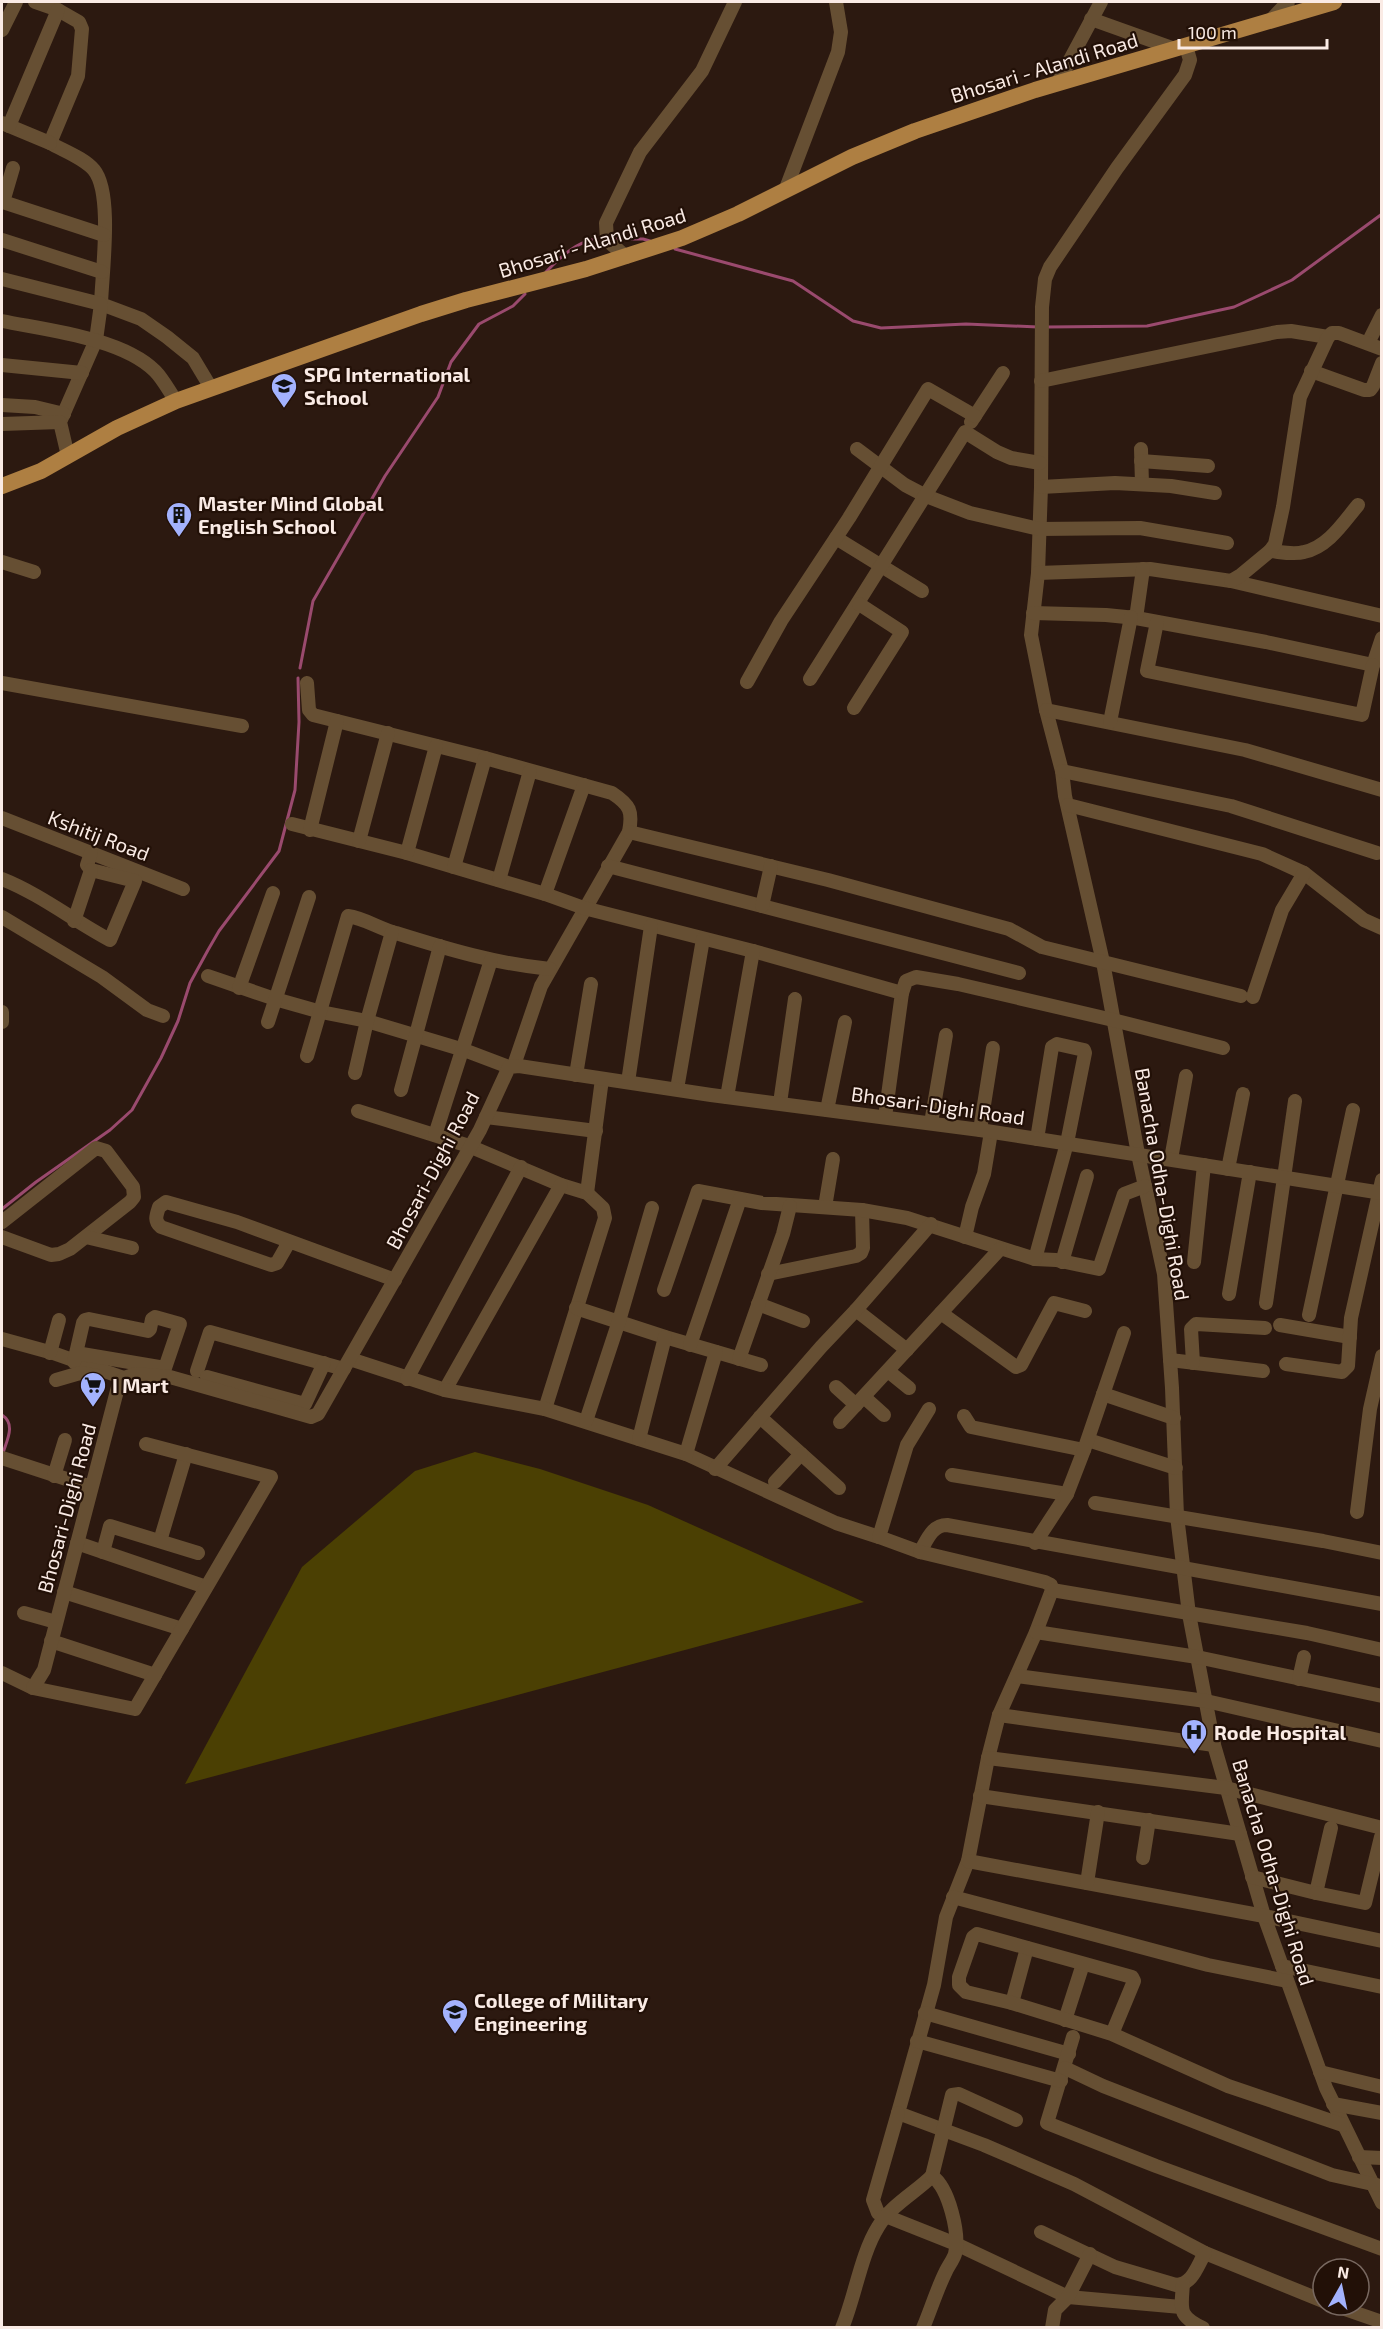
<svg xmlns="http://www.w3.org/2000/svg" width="1383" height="2329" font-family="'Exo 2',sans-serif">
	<rect width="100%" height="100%" fill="#2c1910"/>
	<!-- green -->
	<path fill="#4b4003" d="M475,1452L540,1469L648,1505L864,1602L185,1784L302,1567L415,1471Z"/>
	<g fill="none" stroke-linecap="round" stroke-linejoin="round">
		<!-- stream -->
		<g stroke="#9a4a6e" stroke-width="3">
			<path d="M615,239H643L650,241"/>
			<path d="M675,249L793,281L853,321L881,328L966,324L1038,327"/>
			<path d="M546,272C559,258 579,239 599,239"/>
			<path d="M1047,327L1147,326L1234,307L1292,280L1382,214"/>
			<path d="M300,668L313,601L385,476L438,397L451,362L479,324L513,306L525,294"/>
			<path d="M2,1209L36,1182L110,1130L132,1110L161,1058L178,1021L190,983L208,950L219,931L279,851L295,790L299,722L298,678"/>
			<path d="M2,1415C16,1424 7,1440 3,1453"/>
		</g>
		<!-- minor -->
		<g stroke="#664f33" stroke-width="14">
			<path d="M35,2L58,10L79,22L82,29L78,76L50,143C64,151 84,158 94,170C113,193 102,273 101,304L141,319L167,337L193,358L211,388"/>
			<path d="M1091,19L1175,49"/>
			<path d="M1270,21L1288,2"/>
			<path d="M2,30L16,2"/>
			<path d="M1186,46L1190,60L1185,75L1117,168L1050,267L1045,279L1042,307L1041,487L1038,573L1031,635L1046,710L1062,771L1065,796L1103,962L1138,1154L1164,1274L1172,1388L1177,1516L1189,1614L1214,1745L1264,1916L1326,2088L1382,2203"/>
			<path d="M1057,84L1101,2"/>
			<path d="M2,123L50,143"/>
			<path d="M9,126L58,10"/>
			<path d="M13,168L3,202L104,235"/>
			<path d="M785,191L838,52L841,32L836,2"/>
			<path d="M2,240L102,272"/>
			<path d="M626,257L607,240L606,223L640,152L702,71L735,2"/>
			<path d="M2,279L101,304L96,340L60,422L68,456"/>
			<path d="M2,321C46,330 122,338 155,371C163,379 169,391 176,401"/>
			<path d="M1368,343L1382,315"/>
			<path d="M2,365L82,373"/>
			<path d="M1311,371L1364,390H1370L1373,386L1382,363"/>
			<path d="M1041,381L1277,332L1291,331L1328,337"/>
			<path d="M2,405L35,407L64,414"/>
			<path d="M971,422L1003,373"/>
			<path d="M2,424L60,422"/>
			<path d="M857,449L905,485L926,496L970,513L1039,529L1140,528L1227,543"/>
			<path d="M1141,449L1142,484"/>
			<path d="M1141,461L1208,466"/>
			<path d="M1041,487L1115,483L1171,486L1215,493"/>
			<path d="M836,538L922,591"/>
			<path d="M1270,551C1281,552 1294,555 1304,552C1328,547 1343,523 1358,505"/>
			<path d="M2,562L34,572"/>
			<path d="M1038,573L1150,569L1231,581L1382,616"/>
			<path d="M1231,581L1241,575L1270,551L1275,544L1283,507L1300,397L1328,337L1332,333H1339L1382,349"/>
			<path d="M1033,613L1106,615L1136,618L1266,642L1373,665L1382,638"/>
			<path d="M1136,618L1143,569"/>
			<path d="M1157,622L1147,671L1362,715L1373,665"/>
			<path d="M810,679L965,432L997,452L1011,458L1040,463"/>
			<path d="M747,682L781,621L849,518L928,389L975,416"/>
			<path d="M2,683L242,726"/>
			<path d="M307,683L309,710L313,715L485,758L612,793C630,805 633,811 629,832L541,986L514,1065"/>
			<path d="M854,708L902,632L859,604"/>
			<path d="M1046,710L1245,750L1382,790"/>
			<path d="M1110,722L1131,617"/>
			<path d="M1062,771L1231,806L1377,853"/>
			<path d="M1068,805L1262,854L1304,873L1364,920L1382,928"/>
			<path d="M2,818L183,889"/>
			<path d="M292,824L407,853L545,894L584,908L753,951L902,993L885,1117"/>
			<path d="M310,830L337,721"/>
			<path d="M629,832L828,880L1009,929L1042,947L1241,996"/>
			<path d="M359,841L388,733"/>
			<path d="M407,853L436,746"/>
			<path d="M608,866L1019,973"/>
			<path d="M454,867L485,758"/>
			<path d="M2,879C40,894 74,921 110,940L135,881L91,870L87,865L91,853"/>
			<path d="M499,880L530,771"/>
			<path d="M545,894L584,785"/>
			<path d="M762,906L771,866"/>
			<path d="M2,917L102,977L147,1010L163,1016"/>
			<path d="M74,921L91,870"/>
			<path d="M208,976L275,999L321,1012L367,1021L464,1050L509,1067"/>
			<path d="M239,988L273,893"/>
			<path d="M902,993L906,981L916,977L958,984L1113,1020L1223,1048"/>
			<path d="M1253,997L1282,910L1304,873"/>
			<path d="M2,1012V1022"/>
			<path d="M268,1022L309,897"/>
			<path d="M307,1056L348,916C364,918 380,929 396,933C447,949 497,964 550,969"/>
			<path d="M355,1073L367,1021L392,932"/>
			<path d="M576,1075L591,984"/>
			<path d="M628,1082L651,926"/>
			<path d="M677,1089L703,939"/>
			<path d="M401,1090L440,946"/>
			<path d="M727,1097L753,951"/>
			<path d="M780,1103L795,999"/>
			<path d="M827,1110L845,1022"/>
			<path d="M358,1111L469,1146L561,1185L587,1193L603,1208L605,1218L545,1409"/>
			<path d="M486,1117L596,1131"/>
			<path d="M931,1123L946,1035"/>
			<path d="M980,1130L993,1048"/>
			<path d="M435,1135L491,960"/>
			<path d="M1171,1159L1186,1076"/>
			<path d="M1228,1169L1243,1094"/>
			<path d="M587,1193L602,1079"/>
			<path d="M825,1207L833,1159"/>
			<path d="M2,1222L96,1148L106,1151L133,1187L134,1197L130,1202L70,1249L59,1254L51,1255L2,1237"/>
			<path d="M86,1237L132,1248"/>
			<path d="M965,1237L972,1207L984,1174L991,1132"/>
			<path d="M289,1242L277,1263L271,1265L161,1227C154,1221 156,1216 159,1207L166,1202L237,1222L395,1280"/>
			<path d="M1035,1259L1056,1260L1099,1269L1124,1194L1145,1186"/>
			<path d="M1062,1262L1087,1176"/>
			<path d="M1194,1262L1204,1165"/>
			<path d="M768,1274L856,1256L861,1253L863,1248L862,1210"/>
			<path d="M664,1290L698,1191L762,1203L862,1210L907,1218L1035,1259L1067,1143L1085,1053L1084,1050L1057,1044L1052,1047L1037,1139"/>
			<path d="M1229,1294L1250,1172"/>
			<path d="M1266,1303L1295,1101"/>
			<path d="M758,1304L803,1321"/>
			<path d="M576,1308L665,1337L761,1365"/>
			<path d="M856,1310L907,1350"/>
			<path d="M941,1313L1016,1367L1021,1365L1054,1303L1085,1311"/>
			<path d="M1309,1315L1353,1110"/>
			<path d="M1280,1325L1350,1337"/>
			<path d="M2,1339L53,1353L124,1378"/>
			<path d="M690,1345L740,1199"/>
			<path d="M50,1353L59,1320"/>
			<path d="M350,1359L445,1390L561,1185"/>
			<path d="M739,1359L783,1234L790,1206"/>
			<path d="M1170,1360L1263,1371"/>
			<path d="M74,1362L83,1323L85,1320L89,1319L148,1331L150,1329L152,1319L155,1317L180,1324L165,1368L76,1353"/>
			<path d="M1193,1363L1191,1329L1196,1324L1265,1328"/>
			<path d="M1286,1364L1342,1372L1348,1366L1351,1318L1382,1180"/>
			<path d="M197,1371L210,1332L344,1369"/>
			<path d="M888,1371L909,1388"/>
			<path d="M207,1377L305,1404L324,1363"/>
			<path d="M407,1379L521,1167"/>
			<path d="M56,1380L80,1373L96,1376"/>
			<path d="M836,1387L856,1405"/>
			<path d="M445,1390L545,1409L686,1454L836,1523L879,1537"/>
			<path d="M1103,1394L1174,1418"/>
			<path d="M864,1397L884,1415"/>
			<path d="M929,1409L907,1445L879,1537L920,1552C927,1540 932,1525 947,1525L1382,1604"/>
			<path d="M964,1416L971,1427L1084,1450"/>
			<path d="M760,1417L839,1488"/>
			<path d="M586,1421L619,1321L652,1208"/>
			<path d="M840,1422L1000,1249"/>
			<path d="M639,1439L665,1337"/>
			<path d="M1088,1440L1176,1468"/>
			<path d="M686,1454L716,1352"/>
			<path d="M2,1458L91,1487"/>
			<path d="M715,1469L821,1347L856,1310L931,1224"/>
			<path d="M952,1475L1067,1494"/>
			<path d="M54,1476L65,1440"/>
			<path d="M775,1482L801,1454"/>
			<path d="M1095,1503L1323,1541L1382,1553"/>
			<path d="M1357,1512L1370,1409L1382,1356"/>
			<path d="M160,1541L186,1454"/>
			<path d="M77,1543L206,1587"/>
			<path d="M1035,1543L1067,1494L1084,1450L1124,1333"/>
			<path d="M103,1552L110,1526L198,1553"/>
			<path d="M920,1552L1045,1582L1051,1585L1052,1590L1036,1632L999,1715L988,1758L968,1861L946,1917L934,1985L898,2113L984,2145L1074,2184L1205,2253L1323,2301"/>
			<path d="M1052,1590L1307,1633L1382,1650"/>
			<path d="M64,1592L182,1629"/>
			<path d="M24,1613L56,1622"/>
			<path d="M1036,1632L1197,1657L1382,1696"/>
			<path d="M51,1641L155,1675"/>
			<path d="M2,1673L33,1688L135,1709L271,1477L146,1444"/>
			<path d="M1017,1676L1206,1701L1382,1741"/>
			<path d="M1299,1679L1304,1657"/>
			<path d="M33,1688L44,1670L118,1387L124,1378L135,1374L170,1377L311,1417L318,1414L480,1130L509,1067L519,1066L711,1095L980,1130L1382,1193"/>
			<path d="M999,1715L1214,1745"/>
			<path d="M988,1758L1226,1788L1382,1828"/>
			<path d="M980,1796L1240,1834"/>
			<path d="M1143,1858L1149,1820"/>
			<path d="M968,1861L1264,1916L1382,1941"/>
			<path d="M1252,1877L1316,1893L1331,1828"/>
			<path d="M1087,1883L1098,1812"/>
			<path d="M1316,1893L1365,1903L1381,1837"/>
			<path d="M953,1897L1208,1965L1287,1981"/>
			<path d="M1282,1966L1382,1987"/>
			<path d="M1012,2003L1027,1948"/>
			<path d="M925,2013L1069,2054"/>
			<path d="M1065,2020L1083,1964"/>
			<path d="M1112,2034L1134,1981L1132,1977L977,1934L973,1937L959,1977V1985L966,1992L1012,2003L1112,2034L1228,2086L1343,2125"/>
			<path d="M1073,2037L1047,2123L1156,2166L1382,2249"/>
			<path d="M917,2041L1061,2081"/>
			<path d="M1065,2068L1103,2086L1332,2175L1377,2185"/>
			<path d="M1320,2072L1382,2087"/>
			<path d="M1333,2104L1382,2113"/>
			<path d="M898,2113L873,2200L878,2213L956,2244L1068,2297L1181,2307"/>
			<path d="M1359,2157L1382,2158"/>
			<path d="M1041,2232L1115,2267L1176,2285C1193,2284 1197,2266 1205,2253"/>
			<path d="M1183,2284C1181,2310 1178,2316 1203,2328"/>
			<path d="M1333,2305L1382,2322"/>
			<path d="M842,2328C855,2297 861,2254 878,2227C891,2205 915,2193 932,2176"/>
			<path d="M923,2328C931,2309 937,2289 946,2271C949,2265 953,2260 955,2254C960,2234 949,2188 932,2176L952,2095L959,2094L1016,2120"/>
			<path d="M1052,2328L1055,2310L1068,2297L1090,2254"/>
		</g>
		<!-- major -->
		<path stroke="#ae7f42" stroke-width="16" d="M2,486L41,471L117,428L176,401L421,314L466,300L586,269L682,238L738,214L852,157L915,131L1035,90L1334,2"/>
	</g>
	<!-- icons -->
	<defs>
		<g id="school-pin" transform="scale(1.35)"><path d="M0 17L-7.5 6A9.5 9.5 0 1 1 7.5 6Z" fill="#a3b2fd" stroke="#221007"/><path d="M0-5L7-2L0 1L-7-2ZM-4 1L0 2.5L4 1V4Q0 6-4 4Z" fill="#111"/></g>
		<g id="building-pin" transform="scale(1.35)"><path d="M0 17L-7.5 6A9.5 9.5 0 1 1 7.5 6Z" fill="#a3b2fd" stroke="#221007"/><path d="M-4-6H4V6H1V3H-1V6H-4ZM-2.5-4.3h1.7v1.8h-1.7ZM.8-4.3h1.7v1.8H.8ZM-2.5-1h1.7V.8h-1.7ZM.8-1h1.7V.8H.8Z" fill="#111"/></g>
		<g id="supermarket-pin" transform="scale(1.35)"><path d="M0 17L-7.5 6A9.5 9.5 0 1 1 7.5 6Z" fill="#a3b2fd" stroke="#221007"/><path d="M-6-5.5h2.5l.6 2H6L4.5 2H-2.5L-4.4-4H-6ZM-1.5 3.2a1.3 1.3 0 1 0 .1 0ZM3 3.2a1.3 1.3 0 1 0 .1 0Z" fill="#111"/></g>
		<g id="hospital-pin" transform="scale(1.35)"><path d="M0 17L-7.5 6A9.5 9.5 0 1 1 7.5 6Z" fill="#a3b2fd" stroke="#221007"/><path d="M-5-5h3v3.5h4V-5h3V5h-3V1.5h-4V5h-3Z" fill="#111"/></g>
		<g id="university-pin" transform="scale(1.35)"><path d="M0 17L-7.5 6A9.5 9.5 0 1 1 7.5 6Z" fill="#a3b2fd" stroke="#221007"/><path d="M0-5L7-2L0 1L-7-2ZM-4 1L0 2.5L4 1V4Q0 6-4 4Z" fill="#111"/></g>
	</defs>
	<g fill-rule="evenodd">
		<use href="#school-pin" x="284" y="386"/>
		<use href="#building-pin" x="179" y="515"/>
		<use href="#supermarket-pin" x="93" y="1385"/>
		<use href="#hospital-pin" x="1194" y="1732"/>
		<use href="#university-pin" x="455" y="2012"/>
	</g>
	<g text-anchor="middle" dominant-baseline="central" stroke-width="4.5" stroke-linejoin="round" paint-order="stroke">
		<!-- street labels -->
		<g font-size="20" fill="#faebe5" stroke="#221007">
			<text transform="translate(1044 67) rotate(-17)">Bhosari - Alandi Road</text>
			<text transform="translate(592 242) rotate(-17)">Bhosari - Alandi Road</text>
			<text transform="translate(99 835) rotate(21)">Kshitij Road</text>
			<text transform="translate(938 1105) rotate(8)">Bhosari-Dighi Road</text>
			<text transform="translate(432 1170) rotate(-62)">Bhosari-Dighi Road</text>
			<text transform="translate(1163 1184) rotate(80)">Banacha Odha-Dighi Road</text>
			<text transform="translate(66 1508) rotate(-75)">Bhosari-Dighi Road</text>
			<text transform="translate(1274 1872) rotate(73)">Banacha Odha-Dighi Road</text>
		</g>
		<!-- poi labels -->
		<g font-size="20" font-weight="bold" fill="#faebe5" stroke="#221007" text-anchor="start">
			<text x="304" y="374">SPG International<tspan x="304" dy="23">School</tspan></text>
			<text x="198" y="503">Master Mind Global<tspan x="198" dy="23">English School</tspan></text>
			<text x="112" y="1385">I Mart</text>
			<text x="1214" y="1732">Rode Hospital</text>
			<text x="474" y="2000">College of Military<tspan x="474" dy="23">Engineering</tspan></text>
		</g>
	</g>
	<!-- border -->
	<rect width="1383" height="2329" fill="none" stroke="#faebe5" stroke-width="6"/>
	<!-- north arrow -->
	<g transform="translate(1341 2287) rotate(9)"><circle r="28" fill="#221007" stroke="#786860" stroke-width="1.5"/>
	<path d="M0-4.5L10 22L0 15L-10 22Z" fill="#a3b2fd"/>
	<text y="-9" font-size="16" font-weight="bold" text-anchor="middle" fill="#faebe5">N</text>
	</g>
	<!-- scale -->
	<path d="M1179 39v9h148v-9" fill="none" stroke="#faebe5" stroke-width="3"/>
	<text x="1188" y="39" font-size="18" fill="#faebe5" stroke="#221007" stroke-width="4.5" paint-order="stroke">100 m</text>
</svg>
